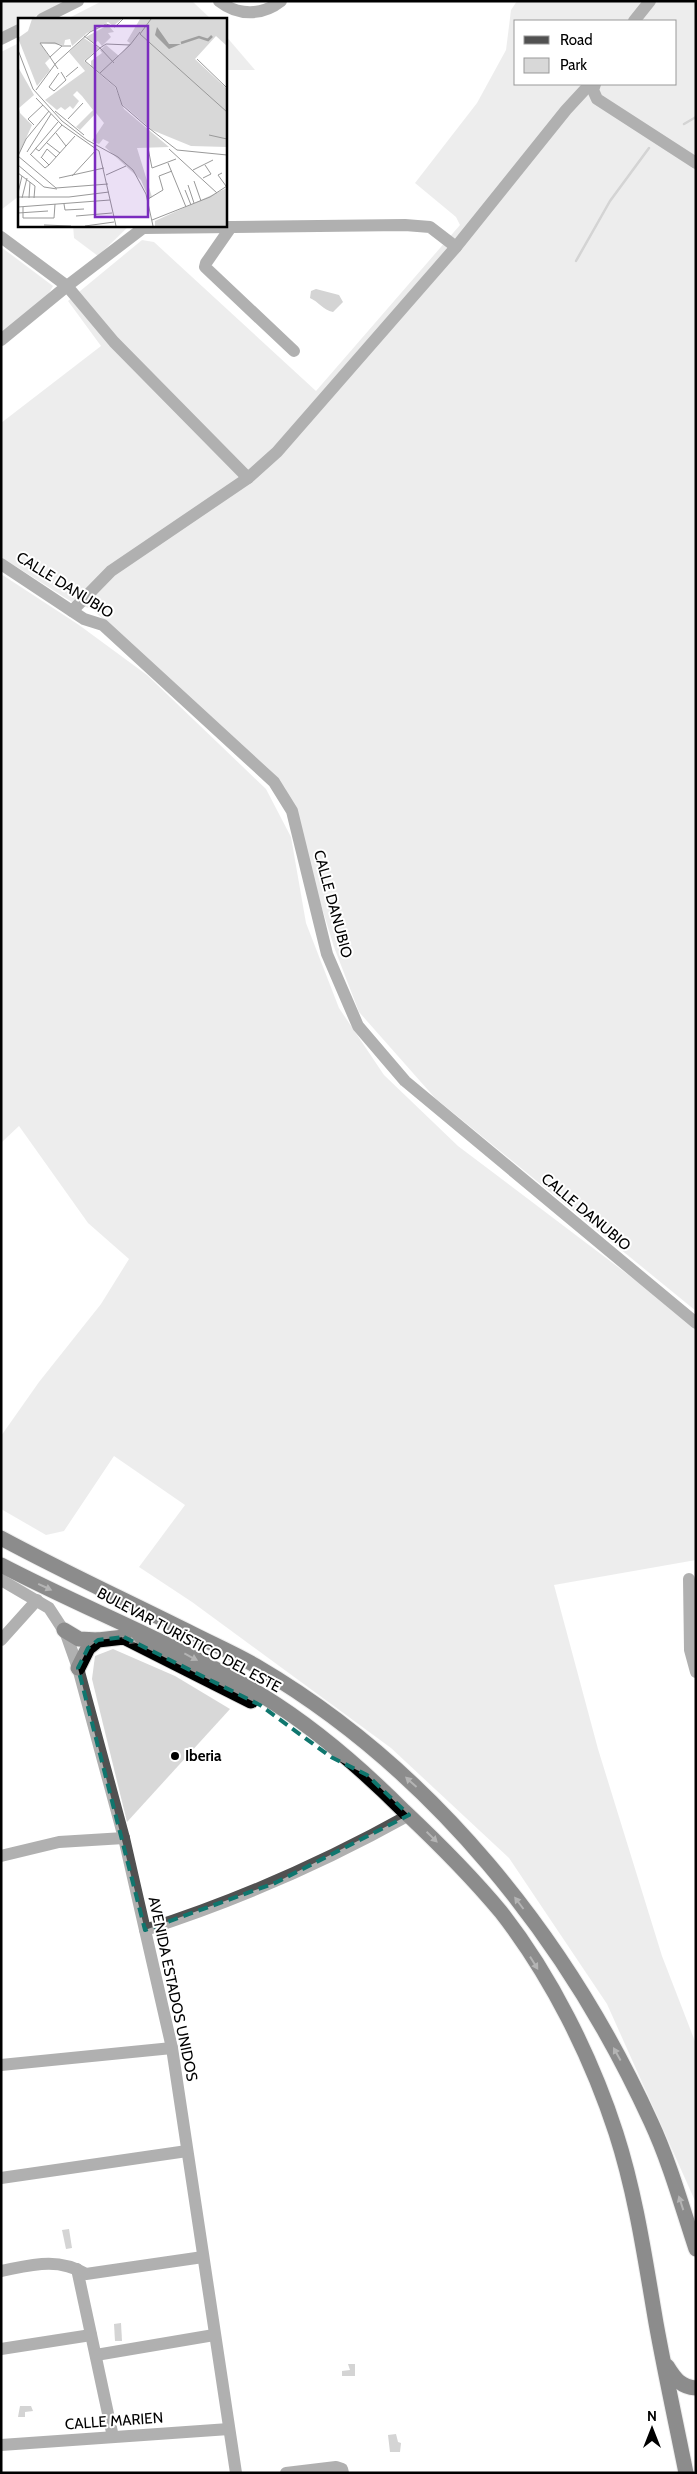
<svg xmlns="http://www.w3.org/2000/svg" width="697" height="2474" font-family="Cabin,sans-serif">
	<rect width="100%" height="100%" fill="#fff"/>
	<!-- green -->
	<g fill="#d8d8d8" fill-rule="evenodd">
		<path d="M1,1H65L30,19H19V25L1,33Z"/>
		<path d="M102,1H192L211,19H67Z"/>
		<path d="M517,1H696V1311L435,1098L359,1012L334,947L285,788L92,609L75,604L1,557V423L101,346L68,301L142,240L154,242L316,391L460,225L456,217L415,183L477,103L506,50L511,10ZM516,21H676V84H516Z"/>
		<path d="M225,35L255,70H225Z"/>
		<path d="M19,43V196L1,210V52Z"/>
		<path d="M73,225H130L98,256L74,238Z"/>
		<path d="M1,247L53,286L48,295L1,334Z"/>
		<path d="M1,574L79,625L147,675L266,789L291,837L306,923L339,1008L384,1075L458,1146L696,1326V1560L554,1585L598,1749L662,1956L696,2044V2203L607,2004L509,1858L391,1748L192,1602L139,1567L185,1505L114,1456L64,1531L46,1535L1,1509V1436L39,1382L101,1304L129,1259L88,1223L19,1126L1,1143Z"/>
		<path d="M113,1649L175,1676L230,1709L127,1822L92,1679L95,1656Z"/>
	</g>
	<!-- water -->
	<g fill="#9f9f9f">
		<path d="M316,289L339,295L343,302L333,312C323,310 319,302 310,298L311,291Z"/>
		<path d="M69,2229L72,2248L66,2249L62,2230Z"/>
		<path d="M121,2323L122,2341H115L114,2324Z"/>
		<path d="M348,2364H355V2376H342V2371L350,2370Z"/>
		<path d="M20,2406H31L33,2411L25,2412V2417H18Z"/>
		<path d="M396,2434L398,2442L401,2443L400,2452H390L388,2435Z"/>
	</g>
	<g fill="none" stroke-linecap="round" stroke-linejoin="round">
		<!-- stream -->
		<g stroke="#9f9f9f" stroke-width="2.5">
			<path d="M684,124L696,117"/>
			<path d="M576,261L610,201L649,148"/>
		</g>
		<!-- highway casing -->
		<g stroke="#dbdbdb" stroke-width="17">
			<g id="highway">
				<path d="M1,1538C62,1571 125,1600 187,1631C210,1643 234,1653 256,1666C432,1769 567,1938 651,2122C670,2163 682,2207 696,2249"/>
				<path d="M1,1565C87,1610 179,1645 263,1696C315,1728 361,1768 404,1811C438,1843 471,1876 501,1912C551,1976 591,2056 616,2133C636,2195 645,2259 656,2323C665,2373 676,2423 686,2473"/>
				<path d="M64,1630L79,1639L98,1640"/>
				<path d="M78,1668L88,1648L98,1640L124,1637L251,1701"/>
				<path d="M667,2366C675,2379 681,2387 696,2388"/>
			</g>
		</g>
		<!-- minor -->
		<g stroke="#515151" stroke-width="12">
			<path d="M219,1C238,16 262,16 281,1"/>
			<path d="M42,19L78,1"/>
			<path d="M634,21L650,1"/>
			<path d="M1,39L19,30"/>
			<path d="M595,84L593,90L597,99L696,163"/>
			<path d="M231,227L206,263L205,267L294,351"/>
			<path d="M1,237L67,286L1,340"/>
			<path d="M248,478L114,342L67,286L143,228L405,225L430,227L456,247L566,110L590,84"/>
			<path d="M1,564L84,619L103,625L274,782L292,811L327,954L358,1026L405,1081L696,1323"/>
			<path d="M72,611L111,571L248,478L277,452L456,247"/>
			<path d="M689,1579L690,1650L696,1672"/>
			<path d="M1,1580L49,1608L66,1634L78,1668L124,1838L172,2048L236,2473"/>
			<path d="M1,1640L37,1600"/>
			<path d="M1,1856L59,1842L124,1838"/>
			<path d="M145,1930C239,1900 323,1863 409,1815"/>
			<path d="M1,2065L172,2048"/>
			<path d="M1,2178L187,2151"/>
			<path d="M77,2269L113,2437"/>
			<path d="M1,2271C32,2265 57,2257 86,2274L203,2257"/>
			<path d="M1,2349L91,2335"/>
			<path d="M96,2355L214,2335"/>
			<path d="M1,2445L229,2429"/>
			<path d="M286,2473L336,2467L342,2469L343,2473"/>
		</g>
		<!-- highway -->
		<use href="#highway" stroke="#000" stroke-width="15"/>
	</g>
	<!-- one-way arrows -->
	<defs><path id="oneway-solid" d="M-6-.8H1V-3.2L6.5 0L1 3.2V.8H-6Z" transform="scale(1.25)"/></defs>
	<g fill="#595959">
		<use href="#oneway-solid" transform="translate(45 1587) rotate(25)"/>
		<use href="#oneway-solid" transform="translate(129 1640) rotate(21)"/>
		<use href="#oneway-solid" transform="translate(191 1657) rotate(28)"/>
		<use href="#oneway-solid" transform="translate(411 1782) rotate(-138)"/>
		<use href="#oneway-solid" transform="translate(432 1837) rotate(44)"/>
		<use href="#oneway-solid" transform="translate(519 1903) rotate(-127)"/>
		<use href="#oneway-solid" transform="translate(534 1963) rotate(58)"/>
		<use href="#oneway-solid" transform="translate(617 2054) rotate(-119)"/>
		<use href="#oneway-solid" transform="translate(681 2203) rotate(-108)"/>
	</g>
	<!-- marked area -->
	<path d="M0 0H697V2474H0ZM124,1637L260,1705L331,1757L367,1775L409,1815L275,1883L145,1930L78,1668L88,1648L98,1640Z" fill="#fff" fill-opacity=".55" fill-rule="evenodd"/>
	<path fill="none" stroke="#0f766e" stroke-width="4" stroke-dasharray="10 6" stroke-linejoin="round" d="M124,1637L260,1705L331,1757L367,1775L409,1815L275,1883L145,1930L78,1668L88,1648L98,1640Z"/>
	<!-- markers -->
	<circle fill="#000" stroke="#fff" stroke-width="2" cx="175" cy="1756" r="5"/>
	<g text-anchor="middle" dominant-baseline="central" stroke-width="4" stroke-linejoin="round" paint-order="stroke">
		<!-- street labels -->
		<g font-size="15" fill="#000" stroke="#fff">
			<text transform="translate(65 585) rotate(32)">CALLE DANUBIO</text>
			<text transform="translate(333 904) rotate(75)">CALLE DANUBIO</text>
			<text transform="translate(586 1212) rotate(40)">CALLE DANUBIO</text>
			<text transform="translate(189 1640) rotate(28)">BULEVAR TURÍSTICO DEL ESTE</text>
			<text transform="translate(173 1989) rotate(78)">AVENIDA ESTADOS UNIDOS</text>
			<text transform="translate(114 2421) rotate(-4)">CALLE MARIEN</text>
		</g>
		<!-- poi labels -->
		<g font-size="15" font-weight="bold" fill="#000" stroke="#fff" text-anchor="start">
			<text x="185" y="1756">Iberia</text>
		</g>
	</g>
	<!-- overview -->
	<g transform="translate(18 18)">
		<rect width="209" height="209" fill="#fff"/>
		<path d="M14,1H104L95,8L90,4L69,15L54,28L52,21L47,22L46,27L22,25L32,40L27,45L32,52L19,68L0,20L10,13ZM122,1H209V28L198,18L177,41L209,71V129L173,128L134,112L104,86L98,69L73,48V43L84,35L82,32L88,27L101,38L112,25L109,23ZM90,7L96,14L90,15L93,19L84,28L80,23L76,25L68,19ZM66,20L81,30L66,43L97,69L106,91L151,129L119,130L134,179L131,181L123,162L87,129L91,124L85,121L81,126L74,123L86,105L78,95L62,112L58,109L75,92L64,78L59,73L55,77L61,83L55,91L52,88L47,92L43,89L39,92L27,82L67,53L51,34ZM0,49L16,77L1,90L2,95L14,107L0,138ZM209,170V208H137V203Z" fill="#d8d8d8"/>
		<path d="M139,9L151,26H163L151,31L137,17Z" fill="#9f9f9f"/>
		<path fill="none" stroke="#9f9f9f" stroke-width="2.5" d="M163,25L181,19L190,22L194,18"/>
		<path fill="none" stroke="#999" stroke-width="1" d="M133,1L122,16L209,94M66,18L82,30L67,43L98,69L104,87L127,107L159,132L209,137M0,32L15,71L44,103L69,122L100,139L115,152L128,176L135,208M32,39L22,25H37L44,28M179,41L209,70M96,45L82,30L88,26L112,27L122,14M40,51L32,39L44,28H53M41,55L31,69L36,73L48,62L43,54M82,55L112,27M48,59L60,49M18,72L38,45L72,14L88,6L97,9L105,1M18,80L44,107L81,133L98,208M37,93L66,117M50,101L65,85M16,107L10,101L25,87M38,115L48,128M191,117L209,121M29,125L42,135M17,130L21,133L44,107M130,130L134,150L158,141M151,131L199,175M9,134L33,96M12,136L27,150L31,147M13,136L40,104M0,138L38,170L90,166M0,138L8,121L31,93M23,139L31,147L57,118M23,140L29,131L38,139M150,145L168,189M0,147L26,169L39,171M175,152L195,142M0,155L17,168L16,180M204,155L200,157L208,168M88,157L108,148M54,158L79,131M41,160L86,150M185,160L193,156L187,147M176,163L183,183M170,167L176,185M167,172L173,187M0,175L4,158M0,179H51L91,174M4,180L9,160M11,180L12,164M130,181L145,172L141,158L154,153M46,186L47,192L66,191M0,189L92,182M5,189V200H36L37,186M0,195L30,193M58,198L94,195M134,202L192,179L209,168M26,207L53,208M67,208L96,204"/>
		<path fill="#7b2cbf" fill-opacity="0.15" stroke="#7b2cbf" stroke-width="2.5" d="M77,8H130V199H77Z"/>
		<rect width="209" height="209" fill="none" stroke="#000" stroke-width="2.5"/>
	</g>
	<!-- border -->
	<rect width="697" height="2474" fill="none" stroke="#000000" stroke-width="5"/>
	<!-- legend -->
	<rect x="514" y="20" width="162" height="65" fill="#ffffff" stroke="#999999"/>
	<rect x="524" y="36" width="25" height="8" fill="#515151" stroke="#999999"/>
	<text x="560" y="45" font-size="15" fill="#000000">Road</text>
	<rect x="524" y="58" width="25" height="15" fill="#d8d8d8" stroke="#999999"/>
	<text x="560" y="70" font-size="15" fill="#000000">Park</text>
	<!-- north arrow -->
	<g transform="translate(652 2429)" stroke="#ffffff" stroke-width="4" paint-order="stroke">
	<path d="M0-4L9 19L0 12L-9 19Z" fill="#000000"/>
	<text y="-8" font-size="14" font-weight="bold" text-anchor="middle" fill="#000000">N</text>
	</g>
</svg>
